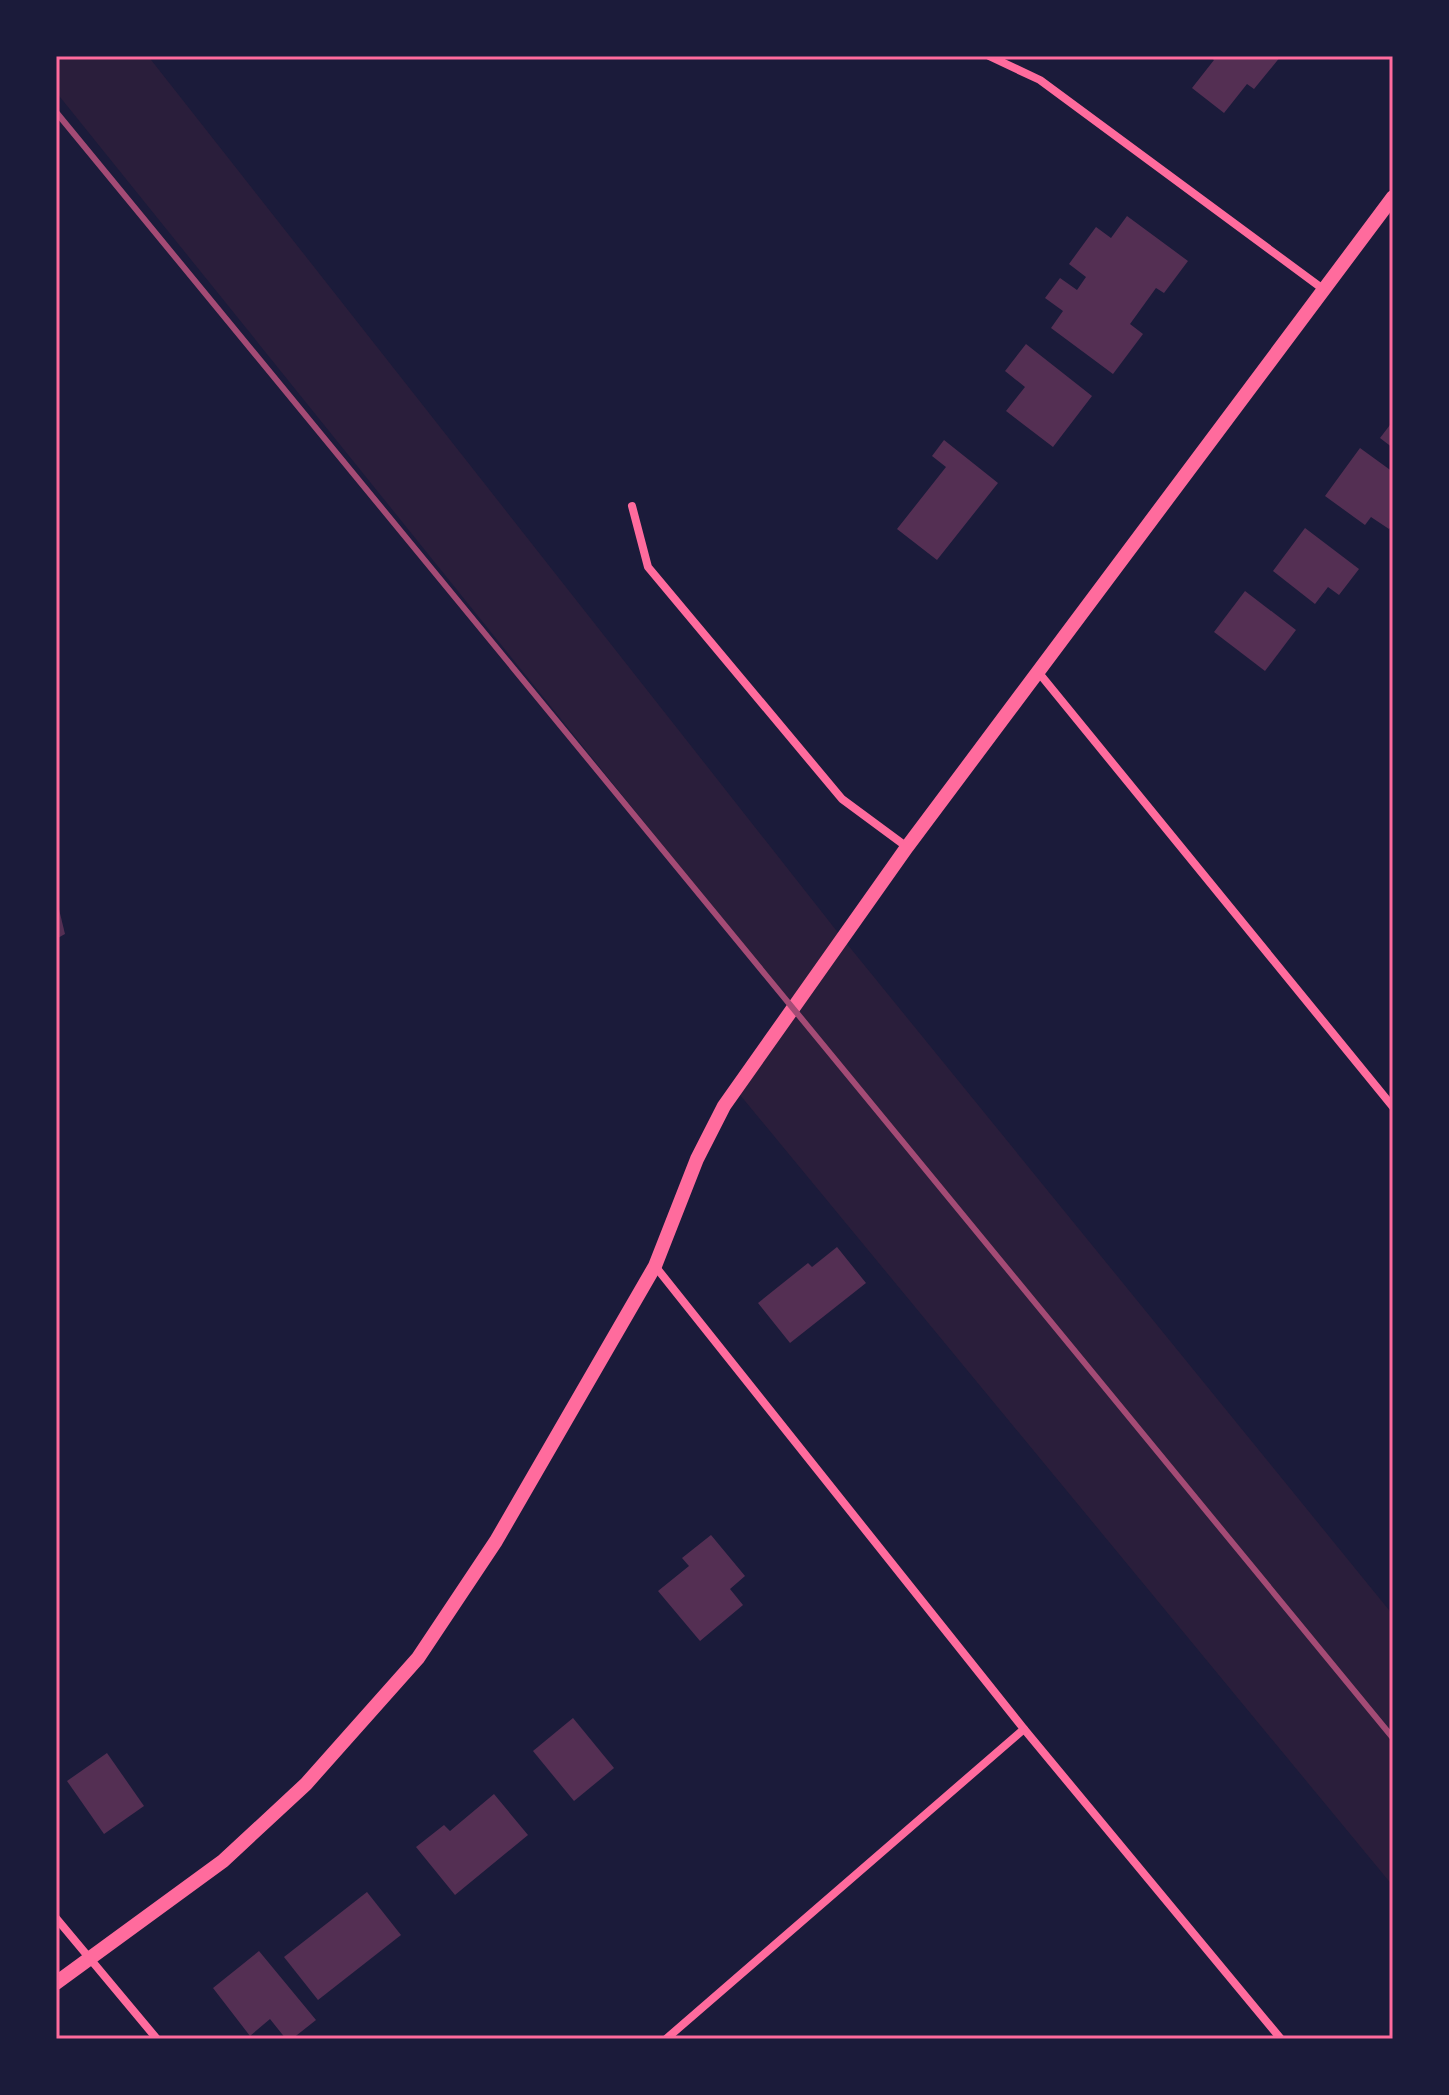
<svg xmlns="http://www.w3.org/2000/svg" width="1449" height="2095" font-family="Raleway,sans-serif">
	<rect width="100%" height="100%" fill="#1b1b3a"/>
	<!-- green -->
	<path fill="#2a1e3b" d="M56,56H148L843,939L1393,1615V1886L736,1090L792,1006L56,92Z"/>
	<!-- building -->
	<g fill="#542f53">
		<path d="M1209,56H1281L1254,89L1247,84L1224,113L1192,88L1214,60Z"/>
		<path d="M1127,216L1188,261L1164,293L1156,288L1130,324L1143,334L1113,374L1051,328L1063,311L1045,298L1060,278L1077,290L1086,277L1069,264L1096,227L1111,238Z"/>
		<path d="M1026,344L1092,396L1053,447L1006,411L1025,387L1005,371Z"/>
		<path d="M1393,421V448L1380,438Z"/>
		<path d="M944,440L998,483L937,560L897,529L946,467L932,456Z"/>
		<path d="M1360,448L1393,472V524L1389,529L1371,517L1365,525L1325,496Z"/>
		<path d="M1305,528L1359,569L1339,595L1328,587L1315,604L1273,571Z"/>
		<path d="M1245,591L1296,630L1265,671L1214,632Z"/>
		<path d="M56,897L65,934L56,939Z"/>
		<path d="M837,1247L866,1283L790,1343L758,1303L808,1263L812,1267Z"/>
		<path d="M711,1535L745,1576L730,1589L743,1605L700,1641L658,1591L689,1566L682,1558Z"/>
		<path d="M573,1718L614,1768L574,1801L533,1751Z"/>
		<path d="M107,1753L144,1806L104,1834L67,1781Z"/>
		<path d="M494,1794L528,1835L455,1895L416,1847L444,1825L450,1831Z"/>
		<path d="M367,1892L401,1935L318,2000L284,1957Z"/>
		<path d="M259,1951L316,2020L292,2039H286L270,2019L250,2036L213,1988Z"/>
	</g>
	<g fill="none" stroke-linecap="round" stroke-linejoin="round">
		<!-- minor -->
		<g stroke="#ff6b9d" stroke-width="8">
			<path d="M989,56L1040,80L1323,289"/>
			<path d="M632,506L648,567L842,799L907,847"/>
			<path d="M1039,673L1393,1107"/>
			<path d="M655,1266L1024,1729L1281,2039"/>
			<path d="M56,1918L157,2039"/>
			<path d="M666,2039L1024,1729"/>
		</g>
		<!-- tertiary -->
		<path stroke="#ff6b9d" stroke-width="14" d="M56,1983L223,1861L306,1784L418,1658L496,1541L655,1266L697,1159L724,1106L907,847L1393,197"/>
		<!-- rail -->
		<path stroke="#a44b75" stroke-width="6" d="M56,112L1393,1738"/>
	</g>
	<!-- border -->
	<rect width="1449" height="2095" fill="none" stroke="#1b1b3a" stroke-width="116"/>
	<rect x="58" y="58" width="1333" height="1979" fill="none" stroke="#ff6b9d" stroke-width="3"/>
</svg>
